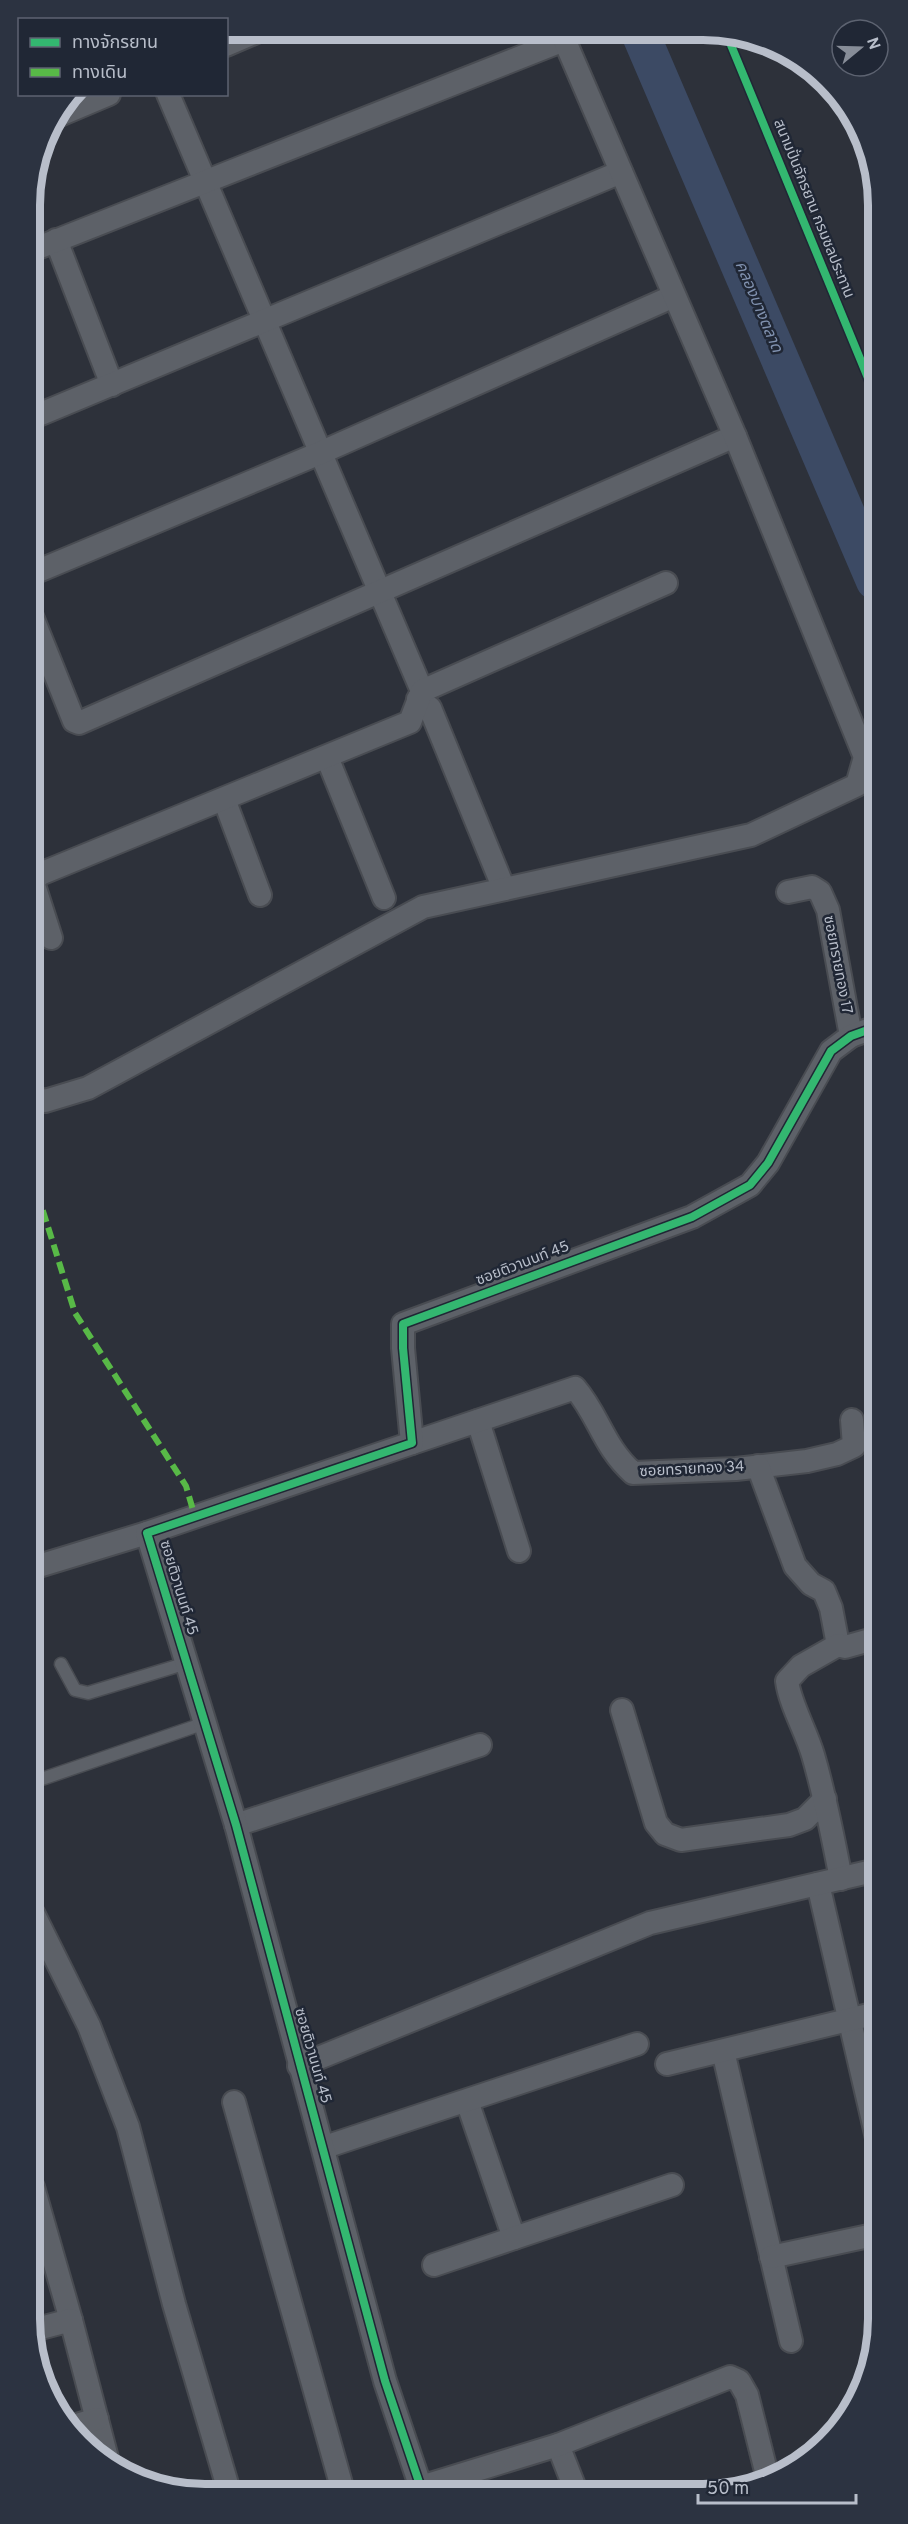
<svg xmlns="http://www.w3.org/2000/svg" width="908" height="2524" font-family="Overpass,'Noto Sans Thai',sans-serif">
	<rect width="100%" height="100%" fill="#2d313a"/>
	<g fill="none" stroke-linecap="round" stroke-linejoin="round">
		<!-- river -->
		<path stroke="#3c4a64" stroke-width="38" d="M640,33L875,581"/>
		<!-- service casing -->
		<g stroke="#494c52" stroke-width="15">
			<g id="service">
				<path d="M61,1664L75,1690L88,1693L187,1663"/>
				<path d="M33,1782L205,1723"/>
			</g>
		</g>
		<!-- minor casing -->
		<g stroke="#494c52" stroke-width="26">
			<g id="minor">
				<path d="M226,45L261,30"/>
				<path d="M168,94L422,691"/>
				<path d="M57,116L109,94"/>
				<path d="M56,240L112,385"/>
				<path d="M30,251L564,40"/>
				<path d="M31,418L621,172"/>
				<path d="M31,574L320,453L674,296"/>
				<path d="M31,614L74,721L79,723L735,436"/>
				<path d="M418,699L430,708L504,889"/>
				<path d="M327,757L384,898"/>
				<path d="M224,799L260,895"/>
				<path d="M788,892L812,887L820,892L828,910L851,1036"/>
				<path d="M51,938L33,882L40,874L410,722L422,691L666,583"/>
				<path d="M32,1097L45,1101L88,1088L423,907L751,835L857,785L865,757L735,436L561,32"/>
				<path d="M478,1421L519,1551"/>
				<path d="M412,1443L575,1388C599,1416 603,1446 633,1473L736,1469L807,1461L837,1454L854,1446L852,1420"/>
				<path d="M758,1466L795,1566L811,1584L824,1591L831,1608L838,1645"/>
				<path d="M32,1568L147,1533"/>
				<path d="M622,1710L656,1823L665,1834L681,1840L789,1825L805,1819L825,1799"/>
				<path d="M236,1825L480,1745"/>
				<path d="M841,1879C833,1837 825,1796 813,1755C806,1731 790,1704 787,1681L801,1666L838,1645L845,1647L877,1638"/>
				<path d="M818,1884L877,2138"/>
				<path d="M33,1913L89,2026L128,2127L174,2304L229,2491"/>
				<path d="M723,2051L791,2341"/>
				<path d="M667,2064L877,2013"/>
				<path d="M299,2066L650,1923L877,1870"/>
				<path d="M467,2101L514,2238"/>
				<path d="M234,2102L343,2491"/>
				<path d="M325,2147L637,2044"/>
				<path d="M33,2187L71,2320"/>
				<path d="M771,2257L878,2234"/>
				<path d="M434,2265L672,2185"/>
				<path d="M33,2330L71,2320L108,2462"/>
				<path d="M70,2427L97,2419"/>
				<path d="M558,2445L576,2491"/>
				<path d="M421,2487L558,2445L730,2377L739,2381L747,2395L768,2479"/>
				<path d="M422,2491L385,2381L236,1825L147,1533L412,1443L403,1348V1324L692,1217L750,1185L768,1163L831,1051L851,1036L876,1027"/>
			</g>
		</g>
		<!-- service -->
		<use href="#service" stroke="#5d6168" stroke-width="12"/>
		<!-- minor -->
		<use href="#minor" stroke="#5d6168" stroke-width="22"/>
		<!-- quiet -->
		<path stroke="#58b947" stroke-width="6" stroke-dasharray="12 6" stroke-linecap="butt" d="M32,1176L75,1313L186,1486L195,1517"/>
		<!-- cycleway casing -->
		<g stroke="#202735" stroke-width="11">
			<g id="cycleway">
				<path d="M726,33L875,395"/>
				<path d="M422,2491L385,2381L236,1825L147,1533L412,1443L403,1348V1324L692,1217L750,1185L768,1163L831,1051L851,1036L876,1027"/>
			</g>
		</g>
		<!-- cycleway -->
		<use href="#cycleway" stroke="#33b770" stroke-width="8"/>
	</g>
	<g text-anchor="middle" dominant-baseline="central" stroke-width="5" stroke-linejoin="round" paint-order="stroke">
		<!-- street labels -->
		<g font-size="15" fill="#b8beca" stroke="#202735">
			<text transform="translate(813 209) rotate(68)">สนามปั่นจักรยาน กรมชลประทาน</text>
			<text transform="translate(837 965) rotate(79)">ซอยทรายทอง 17</text>
			<text transform="translate(523 1264) rotate(-21)">ซอยติวานนท์ 45</text>
			<text transform="translate(692 1470) rotate(-3)">ซอยทรายทอง 34</text>
			<text transform="translate(178 1588) rotate(73)">ซอยติวานนท์ 45</text>
			<text transform="translate(312 2056) rotate(74)">ซอยติวานนท์ 45</text>
		</g>
		<!-- water labels -->
		<g font-size="16" font-style="italic" fill="#8192b0" stroke="#202735">
			<text transform="translate(758 307) rotate(67)">คลองบางตลาด</text>
		</g>
	</g>
	<!-- crop -->
	<path d="M0 0H908V2524H0ZM205 40H703A165 165 0 0 1 868 205V2319A165 165 0 0 1 703 2484H205A165 165 0 0 1 40 2319V205A165 165 0 0 1 205 40Z" fill="#2c3341" fill-rule="evenodd"/>
	<path fill="none" stroke="#b8beca" stroke-width="8" d="M205 40H703A165 165 0 0 1 868 205V2319A165 165 0 0 1 703 2484H205A165 165 0 0 1 40 2319V205A165 165 0 0 1 205 40Z"/>
	<!-- legend -->
	<rect x="18" y="18" width="210" height="78" fill="#202735" stroke="#5d6371" stroke-width="1.5"/>
	<rect x="30" y="38" width="30" height="9" fill="#33b770" stroke="#5d6371" stroke-width="1.5"/>
	<text x="72" y="48" font-size="18" fill="#b8beca">ทางจักรยาน</text>
	<rect x="30" y="68" width="30" height="9" fill="#58b947" stroke="#5d6371" stroke-width="1.5"/>
	<text x="72" y="78" font-size="18" fill="#b8beca">ทางเดิน</text>
	<!-- north arrow -->
	<g transform="translate(860 48) rotate(71)"><circle r="28" fill="#202735" stroke="#5d6371" stroke-width="1.5"/>
	<path d="M0-4.5L10 22L0 15L-10 22Z" fill="#878d98"/>
	<text y="-9" font-size="16" font-weight="bold" text-anchor="middle" fill="#b8beca">N</text>
	</g>
	<!-- scale -->
	<path d="M698 2494v9h158v-9" fill="none" stroke="#b8beca" stroke-width="3"/>
	<text x="707" y="2494" font-size="18" fill="#b8beca" stroke="#202735" stroke-width="4.5" paint-order="stroke">50 m</text>
</svg>
